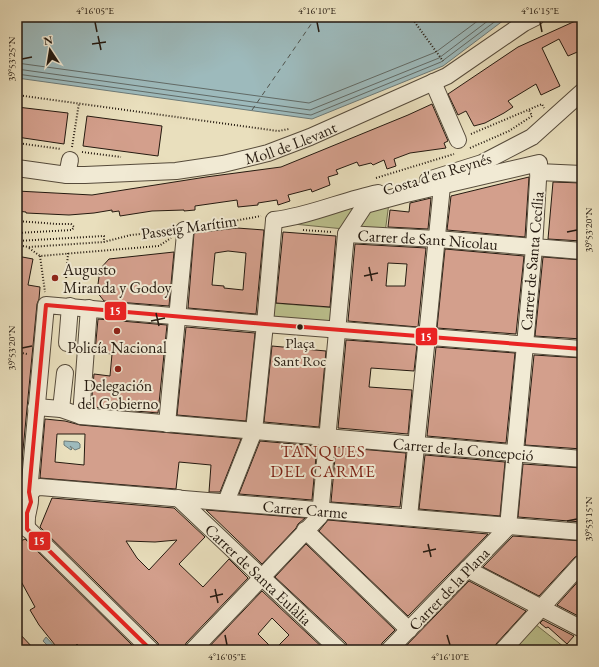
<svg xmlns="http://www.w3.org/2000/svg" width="599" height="667" font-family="'EB Garamond',serif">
	<rect width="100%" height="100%" fill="#e9dfbd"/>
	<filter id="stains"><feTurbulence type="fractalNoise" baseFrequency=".005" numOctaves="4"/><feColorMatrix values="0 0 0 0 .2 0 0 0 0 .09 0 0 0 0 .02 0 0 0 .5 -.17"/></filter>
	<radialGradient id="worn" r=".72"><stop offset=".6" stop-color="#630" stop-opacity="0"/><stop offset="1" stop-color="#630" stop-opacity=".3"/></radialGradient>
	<!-- green -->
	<g fill="#bbc08d" stroke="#706d4e">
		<path d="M390,195L385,233L283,223Z"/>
		<path d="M272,303L337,308L333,323L265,321Z"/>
		<path d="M535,624L564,647L561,650H510Z"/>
	</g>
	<!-- water -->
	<g fill="#9dbabc" stroke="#6d7a77">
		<path d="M17,17H508L443,66L312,119L17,78Z"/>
		<path d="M64,441L78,442L80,444V448L75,450L70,446L72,449L71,450L64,445Z"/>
		<path d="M46,637L58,650H52L43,641Z"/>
	</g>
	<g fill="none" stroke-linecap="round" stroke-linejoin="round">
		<!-- shore -->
		<g stroke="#616a66" stroke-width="1">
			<path d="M17,63L309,103L436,52L483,17"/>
			<path d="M17,69L310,110L439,58L493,17"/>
			<path d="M17,74L311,115L441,62L501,17"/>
		</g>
		<!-- ferry -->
		<path stroke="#4f524c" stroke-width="1" stroke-dasharray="5 4" stroke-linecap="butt" d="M252,110L316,17"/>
	</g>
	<!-- building -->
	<g fill="#d39f8c" stroke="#251a10" fill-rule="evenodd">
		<path d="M582,18V50L568,56L559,39L542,48L560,86L541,95L536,84L508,101L513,107L504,113L485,123L474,126L466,111L458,115L448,94L518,47Z"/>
		<path d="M432,104L448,141L444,143L446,148L410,153L394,159L396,166L387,169L384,160L373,165L371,163L359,166L357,162L336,170L338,174L328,177L330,185L312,192L311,189L288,195L290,201L278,205L277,200L258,203V205L238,207L237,200L195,206V210L184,211V210L152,211L120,216L119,211L112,212V210L94,213L69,215L26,213V212L17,211V191L92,195L206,177L281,167L408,115Z"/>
		<path d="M17,107L68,113L64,144L17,137Z"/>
		<path d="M87,116L162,126L158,156L83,146Z"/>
		<path d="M529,177L525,237L447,230L451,196Z"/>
		<path d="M553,182L582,183V241L548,239Z"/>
		<path d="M431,198L428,229L388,227L390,210L409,212L410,203Z"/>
		<path d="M237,228L264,230L256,314L188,308L194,233ZM228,251L246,253L243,290L224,288V286L212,285L215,253Z"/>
		<path d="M283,232L336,236L330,307L276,303Z"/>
		<path d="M355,244L426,248L418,327L348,321ZM388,263L407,264L405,286H386Z"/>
		<path d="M445,249L524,256L516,334L437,328Z"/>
		<path d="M174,252L169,306L104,301L97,292L100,269L109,259Z"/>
		<path d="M17,256L33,259L28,285L40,287L39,299L37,304L20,481H17Z"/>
		<path d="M543,257L582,260V339L535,336Z"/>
		<path d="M98,319L167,325L158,413L91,407L94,374L110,376L112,354L95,352Z"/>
		<path d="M186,327L255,333L246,421L177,415Z"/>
		<path d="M346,340L417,345L414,371L371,368L369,387L412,390L408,434L338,428Z"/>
		<path d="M272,346L326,351L319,427L264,422Z"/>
		<path d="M436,347L515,353L506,443L427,436Z"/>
		<path d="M534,355L582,358V449L525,445Z"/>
		<path d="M45,419L65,421L80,425L241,439L220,492H209L211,465L179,462L176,489L40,478ZM57,434H85L84,465L55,462Z"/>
		<path d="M260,441L317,446L312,500L239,494Z"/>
		<path d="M336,447L406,453L400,507L331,502Z"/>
		<path d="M425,455L505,462L500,516L419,509Z"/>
		<path d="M523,464L582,468V522L518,517Z"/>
		<path d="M52,498L174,508L205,537L179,564L203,587L229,559L248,578L186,643L184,650H160L158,643L40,527ZM177,540L149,570L137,558L126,541L155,542Z"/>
		<path d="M206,510L305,518L298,524L296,528L262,564Z"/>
		<path d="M328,520L488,534L408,616L319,531Z"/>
		<path d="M513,536L582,541V554L575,557L539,596L483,567Z"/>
		<path d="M25,539L137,650H83L77,644L71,650H59L39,625L30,610L35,607L17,574V543Z"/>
		<path d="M306,544L395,630L382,643L380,650H348L346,643L275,577Z"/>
		<path d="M582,577V618L557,605Z"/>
		<path d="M469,581L526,611L496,644L494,650H402Z"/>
		<path d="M262,591L325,650H246L242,646L237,650H206ZM272,618L289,635L274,650L258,634Z"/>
		<path d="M543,620L574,636L567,644L548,627L546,628L540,623Z"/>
		<path d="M17,631L35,650H17Z"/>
	</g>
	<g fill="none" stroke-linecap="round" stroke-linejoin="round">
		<!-- minor casing -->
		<g stroke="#564b3b" stroke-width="18">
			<g id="minor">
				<path d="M433,82L458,140"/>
				<path id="s1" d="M17,168L67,175H85L176,171L223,164L268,153L310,137L447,76L524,23L536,17"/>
				<path d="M538,172L582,174"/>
				<path d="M67,175L70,160"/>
				<path d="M428,180L482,163L532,137L582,92"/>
				<path d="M274,220C310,216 343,200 378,193"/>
				<path id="s2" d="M346,234L437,239L582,251"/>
				<path d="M67,343L70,306"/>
				<path id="s3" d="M36,407L61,409L81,416L582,459"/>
				<path d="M61,409L65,373"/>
				<path d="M81,416L89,308"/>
				<path d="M167,424L185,234L184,230"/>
				<path d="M17,490L29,492C32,500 29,505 28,512C26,518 27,524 27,529"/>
				<path d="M29,492L46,305L265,324L582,349"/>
				<path id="s4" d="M30,494L35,488L40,487L582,532"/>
				<path id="s5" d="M178,498L339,650"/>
				<path d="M226,502L254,431L265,324L274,220"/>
				<path d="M17,516L21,522L151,650"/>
				<path d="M409,517L442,186"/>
				<path d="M305,530L409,630"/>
				<path d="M467,569L582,629"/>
				<path d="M193,650L320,516L346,234L365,205L402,195L539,163L534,248L508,527L389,650"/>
				<path d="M503,650L582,563"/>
			</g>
		</g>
		<!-- path -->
		<g stroke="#251a10" stroke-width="2" stroke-dasharray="1 2" stroke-linecap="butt">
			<path d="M411,17L443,61"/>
			<path d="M17,95L278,131L289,129"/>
			<path d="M471,134L542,104L544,108"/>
			<path d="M17,143L61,149"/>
			<path d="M72,147L79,103"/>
			<path d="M470,148L509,131L532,116L529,110"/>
			<path d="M82,152L121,157"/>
			<path d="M376,178L454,154"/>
			<path d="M17,221L57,224H71L74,227L72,230L17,233"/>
			<path d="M196,228L261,216"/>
			<path d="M303,230L332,232"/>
			<path d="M17,241L104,236V242"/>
			<path d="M17,245L29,247L104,242L131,235L170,231"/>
			<path d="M29,248L40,256L159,246L171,238"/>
			<path d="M40,256L45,292"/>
			<path d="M65,293L68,253"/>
			<path d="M17,352L27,354"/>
		</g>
		<!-- minor -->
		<use href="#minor" stroke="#f1ead4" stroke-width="16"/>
		<!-- bus-1 casing -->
		<g stroke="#f1ead4" stroke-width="7">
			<path id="bus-1" d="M151,650L27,529V513L31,502L29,492L46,305L265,324L582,349"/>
		</g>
		<!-- bus-1 -->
		<use href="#bus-1" stroke="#ea2423" stroke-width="4"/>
	</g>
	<!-- ticks -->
	<path fill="none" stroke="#251a10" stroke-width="1.5" d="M95,22L97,32M317,22L319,32M540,22L542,32M98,36L101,50M92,44L106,42M22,59L32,57M567,232L577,230M369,267L372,281M364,276L378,273M156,313L159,326M151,321L165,318M22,348L32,346M567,521L577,519M428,544L431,557M423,552L436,549M215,589L218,603M210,597L223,594M225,635L227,645M447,635L450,645"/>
	<!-- markers -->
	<g fill="#8f2418" stroke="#f1ead4" stroke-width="1.5">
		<circle cx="55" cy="278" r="4"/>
		<circle cx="117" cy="331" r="4"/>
		<circle cx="118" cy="369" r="4"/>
	</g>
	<circle fill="#251a10" stroke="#f1ead4" stroke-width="1.5" cx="300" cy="327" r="3.5"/>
	<g text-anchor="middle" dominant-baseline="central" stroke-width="4" stroke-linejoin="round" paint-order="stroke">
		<!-- bus labels -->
		<g font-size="15" fill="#251a10" stroke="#f1ead4">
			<text x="300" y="342">Plaça<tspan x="300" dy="18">Sant Roc</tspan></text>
		</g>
		<!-- street labels -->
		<g font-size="16" fill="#251a10" stroke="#f1ead4">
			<text stroke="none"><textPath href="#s1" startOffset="278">Moll de Llevant</textPath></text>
			<text transform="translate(437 174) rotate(-17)">Costa d'en Reynés</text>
			<text transform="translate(189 227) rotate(-8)">Passeig Marítim</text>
			<text stroke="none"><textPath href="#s2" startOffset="82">Carrer de Sant Nicolau</textPath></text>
			<text transform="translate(532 261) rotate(-85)">Carrer de Santa Cecília</text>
			<text stroke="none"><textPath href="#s3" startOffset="430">Carrer de la Concepció</textPath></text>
			<text stroke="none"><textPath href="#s4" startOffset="279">Carrer Carme</textPath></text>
			<text stroke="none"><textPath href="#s5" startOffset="111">Carrer de Santa Eulàlia</textPath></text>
			<text transform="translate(449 589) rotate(-46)">Carrer de la Plana</text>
		</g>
		<!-- poi labels -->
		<g font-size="16" fill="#251a10" stroke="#f1ead4">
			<text x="63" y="269" text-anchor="start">Augusto<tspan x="63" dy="18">Miranda y Godoy</tspan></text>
			<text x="117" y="347">Policía Nacional</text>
			<text x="118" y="385">Delegación<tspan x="118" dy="18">del Gobierno</tspan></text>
		</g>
		<!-- neighbourhood labels -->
		<g font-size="17" letter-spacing="1" fill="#7a1f14" stroke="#f1ead4">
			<text x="323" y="451">TANQUES<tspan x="323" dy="20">DEL CARME</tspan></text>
		</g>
	</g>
	<g stroke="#f1ead4" stroke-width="1.5">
		<rect x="104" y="301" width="23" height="20" rx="4" fill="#ea2423"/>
		<rect x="415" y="327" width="23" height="19" rx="4" fill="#ea2423"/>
		<rect x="28" y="531" width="23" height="20" rx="4" fill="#ea2423"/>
	</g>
	<g font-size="11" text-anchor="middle" font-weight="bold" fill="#fff">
		<text x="115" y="315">15</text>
		<text x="426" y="341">15</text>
		<text x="39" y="545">15</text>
	</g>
	<!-- margin -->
	<rect width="599" height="667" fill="none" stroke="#e9dfbd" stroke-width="44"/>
	<!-- north arrow -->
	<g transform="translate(50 50) rotate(348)" stroke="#f1ead4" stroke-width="3" paint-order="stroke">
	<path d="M0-3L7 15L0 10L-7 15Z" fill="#251a10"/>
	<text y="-6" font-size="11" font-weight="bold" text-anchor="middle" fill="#251a10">N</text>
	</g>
	<rect x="22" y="22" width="555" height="623" fill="none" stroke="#251a10" stroke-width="1.5"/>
	<g font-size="10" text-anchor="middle" fill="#251a10">
		<text x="95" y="14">4°16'05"E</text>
		<text x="317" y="14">4°16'10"E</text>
		<text x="540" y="14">4°16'15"E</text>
		<text transform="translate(11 59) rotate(-90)" y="4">39°53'25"N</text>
		<text transform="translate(588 230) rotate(-90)" y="4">39°53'20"N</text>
		<text transform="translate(11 348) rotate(-90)" y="4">39°53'20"N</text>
		<text transform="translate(588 519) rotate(-90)" y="4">39°53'15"N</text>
		<text x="227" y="660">4°16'05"E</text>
		<text x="450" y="660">4°16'10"E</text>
	</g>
	<rect width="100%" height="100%" filter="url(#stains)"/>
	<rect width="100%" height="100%" fill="url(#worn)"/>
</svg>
